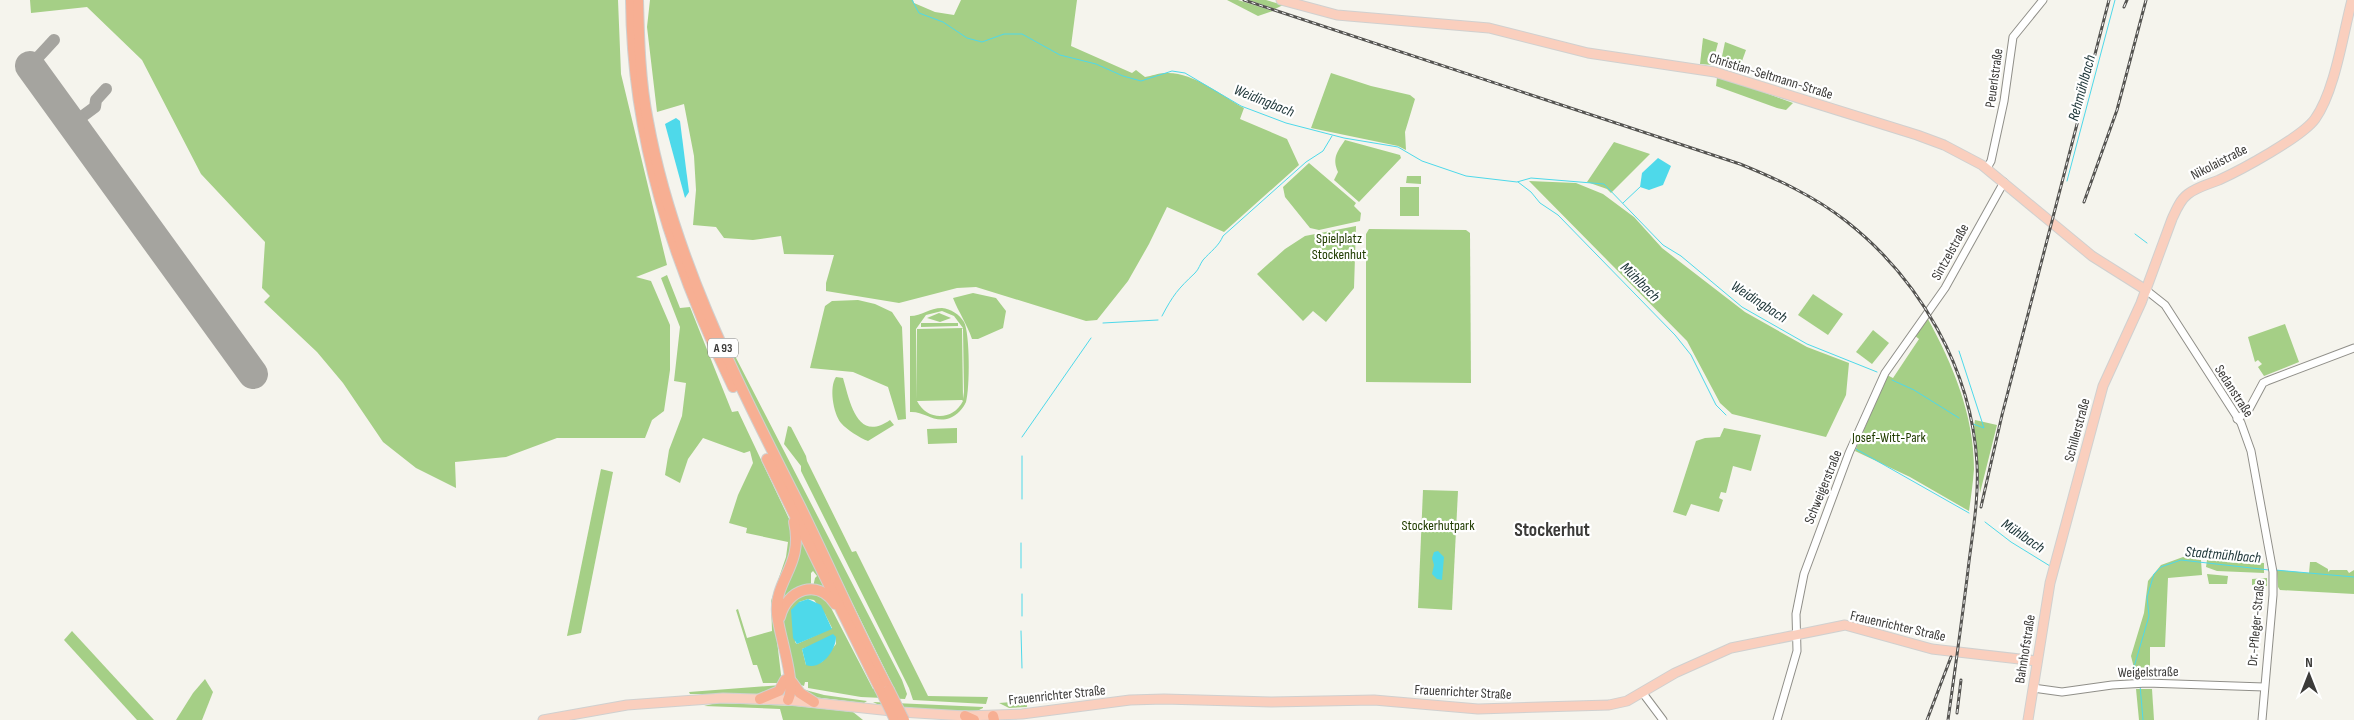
<svg xmlns="http://www.w3.org/2000/svg" width="2354" height="720" font-family="'Sofia Sans Condensed',sans-serif">
	<rect width="100%" height="100%" fill="#f5f4ed"/>
	<!-- green -->
	<g fill="#a5cf86" fill-rule="evenodd">
		<path d="M30,0H618L621,74L667,265L636,277L651,281L670,325V370L664,411L652,420L645,438H557L506,457L455,462L456,488L416,468L383,442L343,383L317,352L264,302L270,296L262,288L265,242L201,174L142,60L87,7L31,13Z"/>
		<path d="M650,0H913L914,3L935,12L954,15L961,0H1077L1071,46L1132,73L1136,70L1145,77C1152,76 1158,73 1165,73C1192,71 1221,95 1244,108L1240,119L1287,139L1299,165L1224,232L1167,207L1149,244L1128,281L1097,320L1086,321L976,287L957,288L899,303L826,291V283L834,255L784,254L781,236L753,240L724,238L716,227L693,225L696,190L694,156L684,104L657,112L647,27Z"/>
		<path d="M1227,0H1238L1273,11L1258,16Z"/>
		<path d="M1249,0H1266L1283,5L1275,9Z"/>
		<path d="M1703,38L1718,43L1712,65L1700,64Z"/>
		<path d="M1725,42L1746,50L1738,72L1720,66Z"/>
		<path d="M1331,73L1371,86L1410,95L1415,99L1405,132L1406,150L1398,146L1311,128Z"/>
		<path d="M1717,78L1739,83L1793,103L1786,110L1777,108L1716,86Z"/>
		<path d="M1345,140L1400,155L1401,158L1359,202L1334,180L1338,172C1332,158 1337,152 1345,140Z"/>
		<path d="M1614,142L1650,154L1611,193L1607,189L1587,182Z"/>
		<path d="M1309,163L1356,203L1354,206L1361,213L1360,221L1319,230L1310,228L1285,197L1283,187Z"/>
		<path d="M1407,176H1421V184L1406,183Z"/>
		<path d="M1529,181L1576,183L1603,194L1634,217L1662,248L1745,312L1807,347L1849,363L1846,395L1826,437L1732,414L1720,403L1687,341Z"/>
		<rect x="1400" y="187" width="19" height="29"/>
		<path d="M1356,226L1354,288L1326,322L1313,311L1303,321L1257,274L1285,249L1305,236Z"/>
		<path d="M1369,229L1466,230L1470,233L1471,383L1366,382V234Z"/>
		<path d="M667,275L680,308L690,307L732,412L738,411L791,523L794,542L775,624L782,683H763L757,665H753L736,610L738,609L747,638L772,631L771,601L786,557L788,542L746,533L747,528L729,523L738,495L753,463L750,451L744,453L703,438L688,459L680,483L665,475L669,450L682,416L686,383L674,381L680,327L661,278Z"/>
		<path d="M973,293L996,298L1006,311L1003,328L978,339H972C967,324 959,313 953,298Z"/>
		<path d="M1813,294L1843,314L1828,335L1798,315Z"/>
		<path d="M858,300L875,304L892,312L902,327L906,419L898,420L888,387L853,372L810,368L825,306L832,301Z"/>
		<path d="M942,308C951,309 959,314 964,322C970,333 970,389 966,402C963,409 957,415 950,418C934,424 925,411 910,412V316C922,316 929,308 942,308ZM942,311L954,316L963,328L917,329V400L916,329L926,315ZM963,328L964,392L963,399L962,329ZM917,401L962,400L963,401C953,421 927,421 917,401Z"/>
		<path d="M939,313L951,318L940,322L927,318Z"/>
		<path d="M1928,319C1953,365 1974,415 1974,469C1973,483 1971,497 1969,511L1910,477L1855,451L1887,375L1893,378L1919,339L1914,335Z"/>
		<path d="M921,323H958V326L921,327Z"/>
		<path d="M2285,324L2299,362L2264,376L2258,367L2262,364L2258,360L2255,362L2248,337Z"/>
		<path d="M1873,330L1889,343L1872,364L1856,352Z"/>
		<path d="M733,352L902,680L907,694L905,699L861,697L808,688V682H805L804,686L795,683L783,625L784,610L803,593L821,595L829,604L873,689L895,690L730,354ZM808,599L814,600L825,614L832,628L797,644L795,642L799,602ZM836,637V644L822,662L806,665L802,649Z"/>
		<path d="M836,377L843,378C850,402 857,443 890,420L894,425L868,441C860,438 847,430 841,423C833,413 829,387 836,377Z"/>
		<path d="M1975,420L1997,425L1980,493L1974,427Z"/>
		<path d="M788,426L791,427L806,456L807,461L852,552L856,551L928,696L988,697L986,704L913,700L909,688L801,471V466L784,444Z"/>
		<path d="M957,428V443L928,444L927,429Z"/>
		<path d="M1724,428L1761,435L1751,471L1733,466L1726,493L1721,492L1719,498L1723,500L1719,512L1691,504L1686,516L1673,512L1696,441L1705,438L1720,437Z"/>
		<path d="M601,469L613,472L581,633L567,636Z"/>
		<path d="M1423,490L1458,491L1452,610L1418,608Z"/>
		<path d="M799,533L830,595L813,587L815,578L817,576L813,571L811,573V585L782,604Z"/>
		<path d="M2183,557L2201,560L2202,575L2168,578L2165,647H2150V677L2136,676L2131,656L2144,613L2148,581L2161,565Z"/>
		<path d="M2207,560L2264,563V573L2217,571L2206,567Z"/>
		<path d="M2310,562H2316L2328,569V572L2330,570H2347L2349,573L2354,570V594L2280,590L2278,587L2277,570L2309,573Z"/>
		<path d="M2207,574L2228,576L2227,584H2209Z"/>
		<path d="M2267,578V586L2252,585V579Z"/>
		<path d="M72,631L154,720H137L64,640Z"/>
		<path d="M205,679L213,692L202,720H176L193,693Z"/>
		<path d="M781,685L763,694H690L689,692Z"/>
		<path d="M802,689L824,695L867,701L864,703L813,697Z"/>
		<path d="M2136,689H2152L2154,720H2139Z"/>
		<path d="M1026,701L1027,707L1009,708L999,703Z"/>
		<path d="M873,702L983,707V708L977,711L932,710L877,704Z"/>
		<path d="M716,703L796,706L853,712L863,720H783L780,709L704,706Z"/>
	</g>
	<!-- water -->
	<g fill="#4ed9ea">
		<path d="M676,118L680,121L689,192L685,198L665,124Z"/>
		<path d="M1658,158L1671,166L1663,185L1649,190L1640,187L1642,173Z"/>
		<path d="M1438,551L1444,557L1442,580L1437,579L1432,574L1434,565L1432,558L1434,552Z"/>
		<path d="M808,599L821,605L832,629L797,644L793,638L791,610L799,602Z"/>
		<path d="M833,634L836,637C836,650 821,671 806,665L802,649Z"/>
	</g>
	<g fill="none" stroke-linecap="round" stroke-linejoin="round">
		<!-- stream -->
		<g stroke="#4ed9ea" stroke-width="1">
			<path d="M912,0L919,13L943,22L967,38L982,42L1004,34H1022L1060,55L1096,64L1123,76L1141,81L1172,71L1185,73L1241,106L1286,123L1344,138L1398,147L1422,161L1466,176L1517,182L1531,178L1604,184L1663,245L1681,256L1742,307L1807,344L1877,372"/>
			<path d="M2067,181L2115,0"/>
			<path d="M1518,182L1531,192L1540,203L1558,215L1675,335L1691,355L1716,405L1726,415"/>
			<path d="M1623,203L1640,187"/>
			<path d="M2135,234L2147,243"/>
			<path d="M1162,316C1173,295 1178,289 1195,273C1199,269 1200,264 1203,260C1210,252 1219,246 1223,236L1306,162L1323,151L1332,136"/>
			<path d="M1103,323L1158,320"/>
			<path d="M1959,351L1984,428L1973,424"/>
			<path d="M1892,380L1914,390L1959,418"/>
			<path d="M1022,437L1091,338"/>
			<path d="M1856,449L1969,513"/>
			<path d="M1022,499V456"/>
			<path d="M1985,522L2011,542L2050,566"/>
			<path d="M1021,543V568"/>
			<path d="M2275,570L2354,577"/>
			<path d="M1022,594V616"/>
			<path d="M1021,631L1022,668"/>
			<path d="M2138,681L2134,667L2149,616L2147,597L2154,574L2161,567L2181,560L2269,570"/>
			<path d="M2140,685L2143,720"/>
		</g>
		<!-- taxiway -->
		<g stroke="#a5a49f" stroke-width="12">
			<path d="M30,66L54,40"/>
			<path d="M72,124L95,107L96,100L106,89"/>
		</g>
		<!-- runway -->
		<path stroke="#a5a49f" stroke-width="30" d="M30,66L253,374"/>
		<!-- minor casing -->
		<g stroke="#908f89" stroke-width="9">
			<g id="minor">
				<path d="M1987,168L1991,161L2004,101L2013,37L2043,0"/>
				<path d="M2146,290L2165,305L2241,423L2251,451L2273,572V595L2262,720"/>
				<path d="M2237,419L2248,411L2263,383L2267,381L2354,348"/>
				<path d="M2033,688L2062,692L2112,685L2147,683L2264,687"/>
				<path d="M1642,692L1663,720"/>
				<path d="M1777,720L1797,651L1796,614L1804,574L1849,453L1885,373L1945,288L2004,182"/>
			</g>
		</g>
		<!-- major casing -->
		<g stroke="#d0d0cf" stroke-width="11">
			<g id="major">
				<path d="M1281,0L1337,15L1489,28L1588,53L1715,72L1917,135L1944,145L1982,165L2092,256L2146,290"/>
				<path d="M543,720L627,705L723,698L788,700L901,712L965,716L1022,714L1130,700L1164,699L1271,702L1374,700L1478,709L1609,705L1627,701L1675,673L1731,648L1845,625L1932,649L2037,661"/>
				<path d="M2028,720L2050,583L2103,386L2141,303L2172,219C2176,210 2180,200 2188,194C2197,187 2209,184 2219,180C2241,170 2302,137 2315,119C2335,91 2343,34 2352,0"/>
			</g>
		</g>
		<!-- highway casing -->
		<g stroke="#d0d0cf" stroke-width="12">
			<g id="highway">
				<path d="M631,0C632,139 673,263 733,387"/>
				<path d="M638,0C639,40 640,81 648,121C673,258 738,383 800,506C830,567 857,630 889,690"/>
				<path d="M767,459L880,689"/>
				<path d="M780,617C787,589 818,578 835,604"/>
				<path d="M792,682L800,693L814,702"/>
				<path d="M760,699L779,691L785,680"/>
				<path d="M788,700C797,684 779,635 777,614C774,579 804,566 794,522"/>
				<path d="M965,716L974,720"/>
				<path d="M993,716L994,720"/>
			</g>
		</g>
		<!-- minor -->
		<use href="#minor" stroke="#fff" stroke-width="7"/>
		<!-- major -->
		<use href="#major" stroke="#facfbe" stroke-width="9"/>
		<!-- highway -->
		<use href="#highway" stroke="#f7af93" stroke-width="10"/>
		<!-- rail casing -->
		<g stroke="#555451" stroke-width="3">
			<g id="rail">
				<path d="M1244,0L1740,164C1777,179 1814,196 1846,221C1920,279 1972,370 1977,464C1979,500 1972,535 1968,570C1962,620 1955,670 1948,720"/>
				<path d="M2124,7L2127,0"/>
				<path d="M2084,202L2117,110L2146,0"/>
				<path d="M1981,507L2002,415L2109,0"/>
				<path d="M1957,713L1961,680"/>
				<path d="M1927,720L1951,657"/>
			</g>
		</g>
		<!-- rail -->
		<use href="#rail" stroke="#fff" stroke-width="1" stroke-dasharray="4" stroke-linecap="butt"/>
		<!-- highway-bridge casing -->
		<g stroke="#d0d0cf" stroke-width="12" stroke-linecap="butt">
			<g id="highway-bridge">
				<path d="M880,689L895,720"/>
				<path d="M889,690L904,720"/>
			</g>
		</g>
		<!-- highway-bridge -->
		<use href="#highway-bridge" stroke="#f7af93" stroke-width="10"/>
	</g>
	<g text-anchor="middle" dominant-baseline="central" stroke-width="4.5" stroke-linejoin="round" paint-order="stroke">
		<!-- shield labels -->
		<rect fill="#fff" stroke="#767674" stroke-width="1" x="708" y="338.5" width="30" height="19" rx="4"/>
		<g font-size="12" font-weight="bold" fill="#3c3b39">
			<text x="723" y="348">A 93</text>
		</g>
		<!-- street labels -->
		<g font-size="14" fill="#3c3b39" stroke="#fff">
			<text transform="translate(1771 76) rotate(17)">Christian-Seltmann-Straße</text>
			<text transform="translate(1994 78) rotate(-82)">Peuerlstraße</text>
			<text transform="translate(2219 162) rotate(-27)">Nikolaistraße</text>
			<text transform="translate(1950 252) rotate(-61)">Sintzelstraße</text>
			<text transform="translate(2234 391) rotate(57)">Sedanstraße</text>
			<text transform="translate(2077 430) rotate(-75)">Schillerstraße</text>
			<text transform="translate(1823 487) rotate(-68)">Schweigerstraße</text>
			<text transform="translate(2256 623) rotate(-85)">Dr.-Pfleger-Straße</text>
			<text transform="translate(1898 626) rotate(13)">Frauenrichter Straße</text>
			<text transform="translate(2025 649) rotate(-81)">Bahnhofstraße</text>
			<text transform="translate(2148 672) rotate(-1)">Weigelstraße</text>
			<text transform="translate(1463 692) rotate(3)">Frauenrichter Straße</text>
			<text transform="translate(1057 695) rotate(-6)">Frauenrichter Straße</text>
		</g>
		<!-- park labels -->
		<g font-size="14" fill="#203c01" stroke="#fff">
			<text x="1339" y="238">Spielplatz<tspan x="1339" dy="16">Stockenhut</tspan></text>
			<text x="1889" y="437">Josef-Witt-Park</text>
			<text x="1438" y="525">Stockerhutpark</text>
		</g>
		<!-- water labels -->
		<g font-size="15" font-style="italic" fill="#20383b" stroke="#fff">
			<text transform="translate(2082 88) rotate(-75)">Rehmühlbach</text>
			<text transform="translate(1264 101) rotate(22)">Weidingbach</text>
			<text transform="translate(1640 282) rotate(45)">Mühlbach</text>
			<text transform="translate(1759 302) rotate(33)">Weidingbach</text>
			<text transform="translate(2023 536) rotate(34)">Mühlbach</text>
			<text transform="translate(2223 555) rotate(5)">Stadtmühlbach</text>
		</g>
		<!-- district labels -->
		<g font-size="19" font-weight="bold" fill="#3c3b39" stroke="#fff">
			<text x="1552" y="530">Stockerhut</text>
		</g>
	</g>
	<!-- north arrow -->
	<g transform="translate(2309 675)" stroke="#ffffff" stroke-width="4" paint-order="stroke">
	<path d="M0-4L9 19L0 12L-9 19Z" fill="#3c3b39"/>
	<text y="-8" font-size="14" font-weight="bold" text-anchor="middle" fill="#3c3b39">N</text>
	</g>
</svg>
